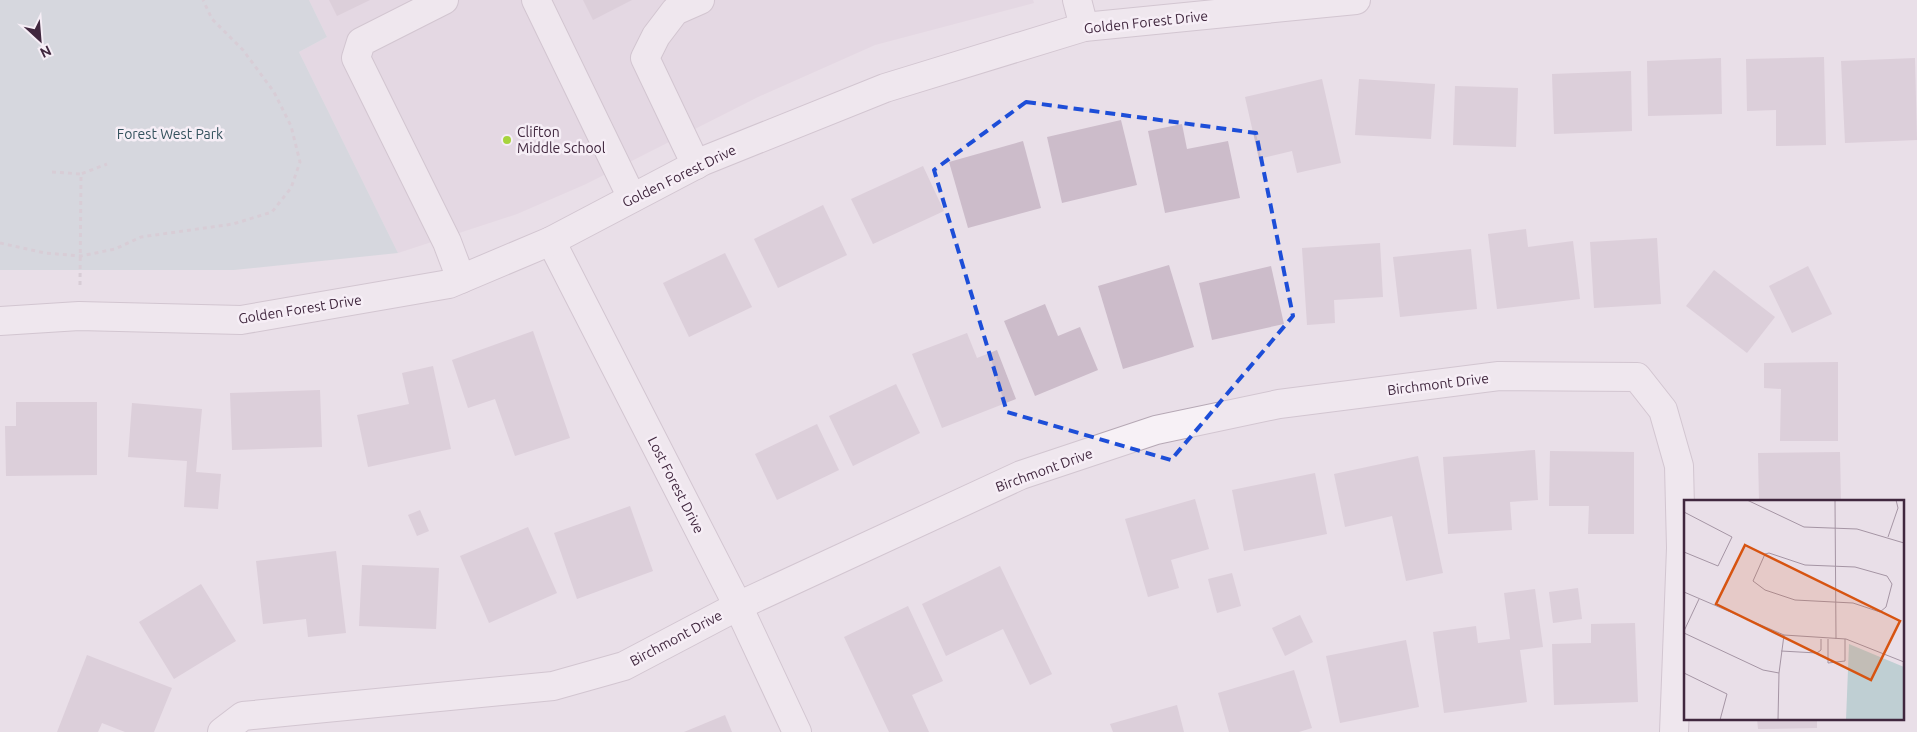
<svg xmlns="http://www.w3.org/2000/svg" width="1917" height="732" font-family="Ubuntu,sans-serif">
	<rect width="100%" height="100%" fill="#e9dfe8"/>
	<!-- built -->
	<path fill="#ded0dd" d="M309,0H1033L1034,3L875,45L758,97L586,184L517,214L398,253L299,52L327,37Z"/>
	<!-- green -->
	<path fill="#bfcfd3" d="M0,0H309L327,37L299,52L398,253L234,270H0Z"/>
	<!-- building -->
	<g fill="#ccbcca">
		<path d="M329,0H370L337,16Z"/>
		<path d="M583,0H632L593,20Z"/>
		<path d="M1824,57L1826,145L1776,146V110L1747,111L1746,59Z"/>
		<path d="M1721,58L1722,114L1648,116L1647,61Z"/>
		<path d="M1915,58L1917,140L1845,143L1841,61Z"/>
		<path d="M1631,71L1632,131L1554,134L1552,74Z"/>
		<path d="M1322,79L1341,163L1297,173L1292,151L1259,159L1245,97Z"/>
		<path d="M1359,79L1435,84L1431,139L1355,135Z"/>
		<path d="M1455,86L1518,88L1516,147L1453,145Z"/>
		<path d="M1121,120L1137,185L1062,203L1047,137Z"/>
		<path d="M1182,124L1187,149L1228,141L1240,198L1165,213L1148,131Z"/>
		<path d="M1023,141L1041,208L968,228L949,162Z"/>
		<path d="M923,166L944,211L873,244L851,199Z"/>
		<path d="M823,205L847,255L778,288L754,239Z"/>
		<path d="M1526,229L1528,247L1573,241L1580,299L1497,309L1488,234Z"/>
		<path d="M1657,238L1661,304L1594,308L1590,242Z"/>
		<path d="M1380,243L1383,297L1334,300L1335,323L1307,325L1302,248Z"/>
		<path d="M1471,249L1477,309L1400,317L1393,257Z"/>
		<path d="M725,253L752,307L689,337L663,283Z"/>
		<path d="M1169,265L1194,347L1123,369L1098,286Z"/>
		<path d="M1271,266L1284,324L1212,340L1199,283Z"/>
		<path d="M1808,266L1832,314L1792,333L1769,286Z"/>
		<path d="M1714,270L1775,317L1747,353L1686,306Z"/>
		<path d="M1045,304L1058,336L1080,327L1098,370L1035,396L1004,321Z"/>
		<path d="M533,331L570,438L515,456L495,399L468,408L452,360Z"/>
		<path d="M967,333L977,358L997,350L1016,399L942,428L912,354Z"/>
		<path d="M1838,362V441H1780L1781,389L1764,388V363Z"/>
		<path d="M433,366L451,449L368,467L357,415L409,404L402,373Z"/>
		<path d="M896,384L920,433L853,466L829,416Z"/>
		<path d="M320,390L322,447L232,450L230,393Z"/>
		<path d="M16,402H97V475L6,476L5,426H16Z"/>
		<path d="M132,403L202,409L196,472L221,474L218,509L184,507L187,461L128,457Z"/>
		<path d="M817,424L839,470L777,500L755,454Z"/>
		<path d="M1535,450L1538,500L1510,502L1512,530L1448,534L1443,457Z"/>
		<path d="M1550,451L1634,452V534H1588L1589,506H1549Z"/>
		<path d="M1840,452L1841,501H1759L1758,453Z"/>
		<path d="M1418,456L1443,573L1406,581L1392,516L1345,527L1334,474Z"/>
		<path d="M1315,473L1327,534L1244,551L1232,490Z"/>
		<path d="M1195,499L1209,549L1171,560L1179,588L1148,597L1125,519Z"/>
		<path d="M630,506L653,571L577,599L554,533Z"/>
		<path d="M420,510L429,531L417,536L408,515Z"/>
		<path d="M528,527L557,593L489,623L460,556Z"/>
		<path d="M336,551L346,633L308,637L306,619L263,624L256,561Z"/>
		<path d="M362,565L439,568L436,629L359,626Z"/>
		<path d="M1000,566L1052,674L1030,685L1003,629L946,656L922,604Z"/>
		<path d="M1232,573L1241,606L1217,613L1208,579Z"/>
		<path d="M201,584L236,641L174,679L139,622Z"/>
		<path d="M1578,588L1582,619L1553,623L1549,592Z"/>
		<path d="M1535,589L1543,647L1520,650L1527,702L1444,713L1433,632L1476,626L1478,643L1510,639L1504,593Z"/>
		<path d="M908,606L943,681L912,695L929,732H889L844,637Z"/>
		<path d="M1300,615L1313,642L1285,656L1272,628Z"/>
		<path d="M1635,623L1638,702L1554,705L1552,644L1591,643V624Z"/>
		<path d="M1406,640L1419,707L1340,723L1326,656Z"/>
		<path d="M87,655L172,688L154,732H125L102,723L98,732H57Z"/>
		<path d="M1294,670L1312,728L1299,732H1229L1218,693Z"/>
		<path d="M1177,705L1184,732H1113L1110,724Z"/>
		<path d="M725,715L732,732H684Z"/>
		<path d="M1757,718H1817V728L1758,729Z"/>
	</g>
	<g fill="none" stroke-linecap="round" stroke-linejoin="round">
		<!-- minor casing -->
		<g stroke="#b6a8b5" stroke-width="30">
			<g id="minor">
				<path d="M444,0L361,42L356,58L447,242L461,279"/>
				<path d="M536,0L632,198"/>
				<path d="M1077,0L1084,27"/>
				<path d="M696,165L645,58L656,36L675,11L700,0"/>
				<path d="M551,241L738,606L797,732"/>
				<path d="M0,321L79,316L241,320L449,284L551,241L703,161L885,88L1084,27L1356,0"/>
				<path d="M222,732L243,716L553,686L624,666L738,606L1021,475L1156,430L1279,404L1499,376L1637,377L1663,410L1679,466L1681,548L1674,732"/>
			</g>
		</g>
		<!-- path -->
		<g stroke="#c4b8c2" stroke-width="3" stroke-dasharray="4 4" stroke-linecap="butt">
			<path d="M52,172L81,174"/>
			<path d="M0,243L45,253L81,256L115,249L141,237L233,224L272,212L291,188L300,162L291,126L274,92L243,50L212,19L203,0"/>
			<path d="M80,285L81,174L107,164"/>
		</g>
		<!-- minor -->
		<use href="#minor" stroke="#f7f1f6" stroke-width="28"/>
	</g>
	<!-- marked area -->
	<path d="M0 0H1917V732H0ZM1026,102L1256,133L1293,316L1171,460L1007,412L934,170Z" fill="#e9dfe8" fill-opacity=".55" fill-rule="evenodd"/>
	<path fill="none" stroke="#1d4ed8" stroke-width="4" stroke-dasharray="10 6" stroke-linejoin="round" d="M1026,102L1256,133L1293,316L1171,460L1007,412L934,170Z"/>
	<!-- markers -->
	<circle fill="#a6d43d" stroke="#f6eef6" stroke-width="2" cx="507" cy="140" r="5"/>
	<g text-anchor="middle" dominant-baseline="central" stroke-width="5" stroke-linejoin="round" paint-order="stroke">
		<!-- street labels -->
		<g font-size="14" fill="#40273e" stroke="#f6eef6">
			<text transform="translate(1146 22) rotate(-6)">Golden Forest Drive</text>
			<text transform="translate(679 176) rotate(-26)">Golden Forest Drive</text>
			<text transform="translate(300 309) rotate(-9)">Golden Forest Drive</text>
			<text transform="translate(1438 384) rotate(-7)">Birchmont Drive</text>
			<text transform="translate(1044 470) rotate(-20)">Birchmont Drive</text>
			<text transform="translate(676 485) rotate(63)">Lost Forest Drive</text>
			<text transform="translate(676 638) rotate(-28)">Birchmont Drive</text>
		</g>
		<!-- poi labels -->
		<g font-size="14" fill="#40273e" stroke="#f6eef6" text-anchor="start">
			<text x="517" y="132">Clifton<tspan x="517" dy="16">Middle School</tspan></text>
		</g>
		<!-- park labels -->
		<g font-size="14" fill="#34525d" stroke="#f6eef6">
			<text x="170" y="134">Forest West Park</text>
		</g>
	</g>
	<!-- overview -->
	<g transform="translate(1684 500)">
		<rect width="220" height="220" fill="#e9dfe8"/>
		<path d="M165,144L220,167V220H162Z" fill="#bfcfd3"/>
		<path fill="none" stroke="#a595a4" stroke-width="1" d="M63,0L120,27L173,29L220,43M151,0L152,139M0,12L48,37L34,66L0,52M204,37L214,8L212,0M85,53L121,65L171,67L203,76L208,84L202,107L196,112L169,103L111,100L81,90L69,81L81,54ZM0,92L100,135L162,139L220,162M0,131L15,99M0,133L79,170L95,173M144,139V163L161,161V139M97,151L133,153L137,150V139M0,173L43,194L36,220M94,220L95,173L100,135"/>
		<path fill="#d75411" fill-opacity="0.15" stroke="#d75411" stroke-width="2.5" d="M61,45L216,121L187,180L32,104Z"/>
		<rect width="220" height="220" fill="none" stroke="#40273e" stroke-width="2.5"/>
	</g>
	<!-- north arrow -->
	<g transform="translate(40 40) rotate(154)" stroke="#f6eef6" stroke-width="4" paint-order="stroke">
	<path d="M0-4L9 19L0 12L-9 19Z" fill="#40273e"/>
	<text y="-8" font-size="14" font-weight="bold" text-anchor="middle" fill="#40273e">N</text>
	</g>
</svg>
